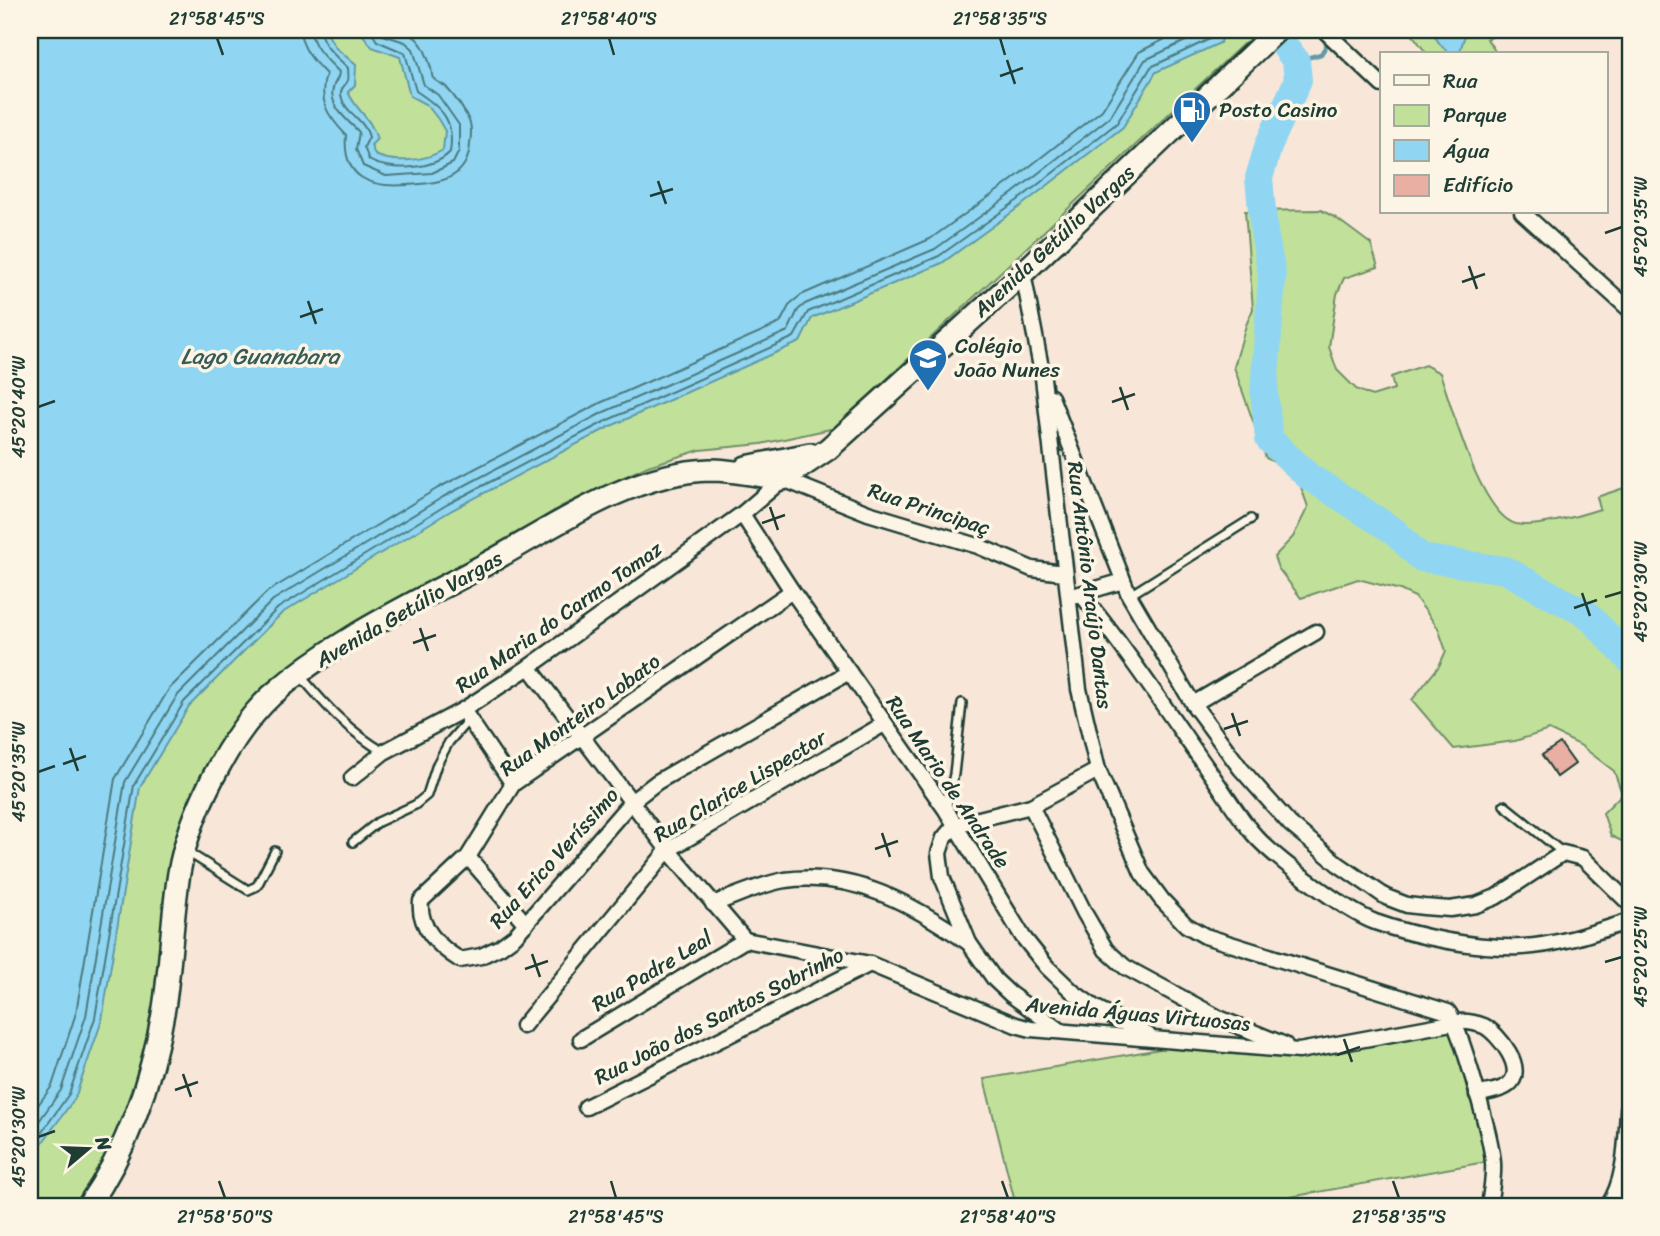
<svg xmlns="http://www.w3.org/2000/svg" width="1660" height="1236" font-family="Sriracha,sans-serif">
	<rect width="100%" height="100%" fill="#f8e7d8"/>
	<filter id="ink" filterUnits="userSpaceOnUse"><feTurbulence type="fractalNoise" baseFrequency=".0143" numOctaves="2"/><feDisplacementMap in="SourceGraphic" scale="14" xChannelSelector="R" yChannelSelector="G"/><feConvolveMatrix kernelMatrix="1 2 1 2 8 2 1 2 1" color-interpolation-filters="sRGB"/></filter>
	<g filter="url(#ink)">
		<!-- green -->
		<g fill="#c1e19a" stroke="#708f67" stroke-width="2">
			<path d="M30,30H1277L1254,52L1243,44L835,428L761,444L700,450L648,466L562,506L335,647L271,697L192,829L148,1078L88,1206H30Z"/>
			<path d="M1409,30H1507L1487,39L1497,54H1427Z"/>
			<path d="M1321,210L1336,218L1371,244L1378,267L1344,278L1337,294L1329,347L1337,370L1356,389L1372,396L1394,389L1391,377L1425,365L1440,373C1452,407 1480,514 1516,524C1536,529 1581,515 1600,509L1597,497L1630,486V845L1611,836L1603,813L1622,794L1614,771L1580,745L1549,730L1515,741L1454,749L1412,700L1439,666L1446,651L1438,628L1415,597L1400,590L1358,579L1301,598L1278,568L1274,557L1293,537L1308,507L1296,473L1266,458L1234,367L1246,325L1253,309L1245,211Z"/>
			<path d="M1453,1026L1491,1161L1239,1206H1016L984,1079L1172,1047L1291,1058Z"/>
		</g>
		<!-- water -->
		<g fill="#90d6f2" stroke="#6399a6" stroke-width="2">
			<path d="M30,30H325L336,48L356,65L355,85L348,92C358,113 370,116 377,139L371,145L375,155C395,164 425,161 443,150L445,131L438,119L427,105L410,96L400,57L372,47L363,35L364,30H1227L1220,43L1156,72L1123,127L1022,205L942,263L812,318L800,342L611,426L452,510L282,613L189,706L140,787L102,1020L75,1098L34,1154L30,1157Z"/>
			<path d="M1431,30H1450L1465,35L1459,54C1444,54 1438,42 1431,30Z"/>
		</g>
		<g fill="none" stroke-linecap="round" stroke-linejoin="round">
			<!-- shore -->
			<g stroke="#4c7a80" stroke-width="2">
				<path d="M300,30C301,48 314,62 326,74C318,102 327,115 346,135C342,178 370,188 407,185C437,183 468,181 470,144C471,137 472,130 470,123C465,110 455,97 446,87C443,84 436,82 433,78C431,75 432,71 431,68C425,48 420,35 399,30"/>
				<path d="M311,30C312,48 328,60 339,72C339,80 334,81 333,88C328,105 348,121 359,132L356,149L363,166L386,176L432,173L453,163L459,151V125L438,95L424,85L413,49L405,42L383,35L379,30"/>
				<path d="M320,30C322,46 337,57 348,68C348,69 349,79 348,80C346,86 340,87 341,95C344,113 365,119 369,137L364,147L369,160C388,172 434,170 450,152C455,120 442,108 416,91L405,53L377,41L370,30"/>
				<path d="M30,1116L52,1086L76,1013L115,779L169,689L267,592L438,488L600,403L780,323L790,304L801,295L930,239L1007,184L1102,110L1139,52L1183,30"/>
				<path d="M30,1134L61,1090L86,1016L125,782L177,696L273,600L443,497L604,412L788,331L798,310L805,304L935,249L1013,193L1110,117L1145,60L1209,30"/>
				<path d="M30,1149L69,1094L95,1018L134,785L184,702L278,608L448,504L608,420L794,337L808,312L939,256L1018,200L1117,123L1151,67L1214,37L1219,30"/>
			</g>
			<!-- stream -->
			<path stroke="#6399a6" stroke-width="4.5" d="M1296,61L1321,54L1336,30"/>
			<!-- river -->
			<path stroke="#90d6f2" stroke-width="28" d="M1273,30L1296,61L1298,80L1269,144L1259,178L1264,232L1272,275L1264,392L1269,439L1308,476L1394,531L1421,558L1505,570L1588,615L1630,660"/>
		</g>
		<!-- building -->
		<path fill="#e8afa2" stroke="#1f3d34" stroke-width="2" d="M1560,743L1575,764L1557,777L1542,755Z"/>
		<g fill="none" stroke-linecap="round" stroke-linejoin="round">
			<!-- service casing -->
			<g stroke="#1f3d34" stroke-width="12">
				<g id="service">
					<path d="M1130,595L1251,519"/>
					<path d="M299,674C325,705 349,732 384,752"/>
					<path d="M1504,805L1562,852"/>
					<path d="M946,810L954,774L962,703"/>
					<path d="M353,842L378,822L415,805L427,795L437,764L449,742L469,719"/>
					<path d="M186,851L248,890L257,886L275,851"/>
				</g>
			</g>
			<!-- minor casing -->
			<g stroke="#1f3d34" stroke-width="19">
				<g id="minor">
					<path d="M1324,30L1382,85"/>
					<path d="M1522,212L1630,310"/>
					<path d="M1023,273L1043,378L1079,689L1098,770L1142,873L1162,900L1186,925L1205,936L1448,1012C1461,1028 1492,1140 1493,1163C1494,1177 1491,1192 1489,1206"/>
					<path d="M1051,397L1129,595L1193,704L1241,769L1290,824L1338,864L1386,897L1407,905L1424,907L1450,909L1476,905L1496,897L1563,853L1583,858L1630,904"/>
					<path d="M742,514L792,591L946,810L1023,937L1047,967L1073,992L1094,1007L1148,1035"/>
					<path d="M792,591L513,784L468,857L421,901C418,927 439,947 460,960L481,956L500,947L515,936L631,802L657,782L849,672"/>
					<path d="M1081,594C1127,650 1167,711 1209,771C1223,791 1236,812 1251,831C1271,856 1346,911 1375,922C1417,937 1477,949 1522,947C1559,945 1595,932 1630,921"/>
					<path d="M1073,596L1123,581"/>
					<path d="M529,667L668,850L745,940"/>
					<path d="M1193,704L1316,632"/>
					<path d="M463,710L513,784"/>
					<path d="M352,778L384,752L463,710L529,667L742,514L783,479L868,513L978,546L1032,569L1064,573"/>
					<path d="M1031,806L1085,914L1106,950L1125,967L1219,1018L1285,1045"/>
					<path d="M468,857L526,924"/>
					<path d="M713,904C736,896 761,884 785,880C855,871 914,905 969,943"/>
					<path d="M745,940L870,964L1016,1025L1031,1029L1299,1051L1457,1022C1467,1021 1474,1022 1484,1026C1498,1033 1528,1070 1508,1085C1501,1091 1486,1092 1477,1095"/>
					<path d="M523,1026L668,850L884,724"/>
					<path d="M1061,1031L1010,994L995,980L969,943L942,877L939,853L944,838L955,825L1031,806L1098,770"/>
					<path d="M581,1039L745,940"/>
					<path d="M586,1107L870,964"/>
					<path d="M1608,1206C1629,1175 1625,1129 1630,1092"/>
				</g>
			</g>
			<!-- secondary casing -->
			<g stroke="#1f3d34" stroke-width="26">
				<g id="secondary">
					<path d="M746,467L810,454"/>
					<path d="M88,1206C129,1147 152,1079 164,1008C171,963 172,917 179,873C189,815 229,735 272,695C335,639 415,603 488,563C555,526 632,472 710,470C734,470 759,476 783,479L828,449L1023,273L1277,30"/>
				</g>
			</g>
			<!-- service -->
			<use href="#service" stroke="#fcf5e5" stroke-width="7"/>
			<!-- minor -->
			<use href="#minor" stroke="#fcf5e5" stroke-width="14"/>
			<!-- secondary -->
			<use href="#secondary" stroke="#fcf5e5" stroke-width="21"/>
		</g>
	</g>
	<!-- ticks -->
	<path fill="none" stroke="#1f3d34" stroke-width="2.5" d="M217,38L223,55M609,38L614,55M1000,38L1005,55M1007,60L1015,84M1000,76L1023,68M658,181L666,204M650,196L673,189M1605,233L1622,227M1469,266L1477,289M1462,282L1485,274M308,301L316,324M300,317L323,309M1120,387L1128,410M1112,402L1135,394M38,407L55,401M770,507L778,530M762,523L785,515M1582,593L1590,616M1605,597L1622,592M1574,608L1597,600M420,628L428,651M413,643L436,635M1232,713L1240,736M1224,729L1248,721M70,748L78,771M63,764L86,756M38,772L55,766M882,833L890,857M875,849L898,841M532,954L540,977M1605,962L1622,957M525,969L548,961M1344,1039L1352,1062M1337,1055L1360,1047M183,1074L191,1097M175,1090L198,1082M38,1137L55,1131M219,1181L225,1198M611,1181L616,1198M1002,1181L1008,1198M1393,1181L1399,1198"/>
	<!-- icons -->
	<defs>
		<g id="fuel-pin" transform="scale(2.0125)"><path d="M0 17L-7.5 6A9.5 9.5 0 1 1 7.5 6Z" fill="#1f6fb2" stroke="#fcf5e5"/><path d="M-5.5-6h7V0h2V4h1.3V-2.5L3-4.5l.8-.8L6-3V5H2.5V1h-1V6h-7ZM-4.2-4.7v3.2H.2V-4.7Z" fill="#fff"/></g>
		<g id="school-pin" transform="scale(2.0125)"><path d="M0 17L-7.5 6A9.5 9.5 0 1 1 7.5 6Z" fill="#1f6fb2" stroke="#fcf5e5"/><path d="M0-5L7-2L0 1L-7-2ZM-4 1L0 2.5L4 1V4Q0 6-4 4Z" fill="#fff"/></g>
	</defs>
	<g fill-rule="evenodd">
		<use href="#fuel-pin" x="1192" y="110"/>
		<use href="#school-pin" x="928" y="358"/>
	</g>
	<g text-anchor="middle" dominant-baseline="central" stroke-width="7" stroke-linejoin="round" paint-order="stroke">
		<!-- poi labels -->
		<g font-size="21" fill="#1f3d34" stroke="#fcf5e5" text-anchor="start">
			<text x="1219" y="110">Posto Casino</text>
			<text x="955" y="346">Colégio<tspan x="955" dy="24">João Nunes</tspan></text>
		</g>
		<!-- street labels -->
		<g font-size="21" fill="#1f3d34" stroke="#fcf5e5">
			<text transform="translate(1054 241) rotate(-43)">Avenida Getúlio Vargas</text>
			<text transform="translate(929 509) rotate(18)">Rua Principaç</text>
			<text transform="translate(1090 585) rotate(83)">Rua Antônio Araújo Dantas</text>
			<text transform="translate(409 609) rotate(-30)">Avenida Getúlio Vargas</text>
			<text transform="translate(559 617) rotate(-35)">Rua Maria do Carmo Tomaz</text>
			<text transform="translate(580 715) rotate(-36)">Rua Monteiro Lobato</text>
			<text transform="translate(948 782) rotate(56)">Rua Mario de Andrade</text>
			<text transform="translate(740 786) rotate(-31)">Rua Clarice Lispector</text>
			<text transform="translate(554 858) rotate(-48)">Rua Erico Veríssimo</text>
			<text transform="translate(652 971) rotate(-31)">Rua Padre Leal</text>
			<text transform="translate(1138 1014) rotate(5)">Avenida Águas Virtuosas</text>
			<text transform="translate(719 1016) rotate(-27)">Rua João dos Santos Sobrinho</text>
		</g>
		<!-- water labels -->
		<g font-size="23" font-style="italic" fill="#365c5a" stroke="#fcf5e5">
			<text x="260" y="356">Lago Guanabara</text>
		</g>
	</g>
	<!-- margin -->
	<rect width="1660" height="1236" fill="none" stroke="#fcf5e5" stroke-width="77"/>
	<!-- legend -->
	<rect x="1380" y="52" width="228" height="161" fill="#fcf5e5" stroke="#a4ab9e" stroke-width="2"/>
	<rect x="1394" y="75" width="35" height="10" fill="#fcf5e5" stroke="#a4ab9e" stroke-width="2"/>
	<text x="1443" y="88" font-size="21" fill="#1f3d34">Rua</text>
	<rect x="1394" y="105" width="35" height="21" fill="#c1e19a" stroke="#a4ab9e" stroke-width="2"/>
	<text x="1443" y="122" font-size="21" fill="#1f3d34">Parque</text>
	<rect x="1394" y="140" width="35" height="21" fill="#90d6f2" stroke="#a4ab9e" stroke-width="2"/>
	<text x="1443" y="158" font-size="21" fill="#1f3d34">Água</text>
	<rect x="1394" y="175" width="35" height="21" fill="#e8afa2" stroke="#a4ab9e" stroke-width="2"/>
	<text x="1443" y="192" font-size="21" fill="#1f3d34">Edifício</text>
	<!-- north arrow -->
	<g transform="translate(88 1149) rotate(71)" stroke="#fcf5e5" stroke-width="5" paint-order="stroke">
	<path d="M0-5L12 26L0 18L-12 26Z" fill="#1f3d34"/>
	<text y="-10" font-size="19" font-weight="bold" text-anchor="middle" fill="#1f3d34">N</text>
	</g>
	<rect x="38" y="38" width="1584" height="1160" fill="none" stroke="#1f3d34" stroke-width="2.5"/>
	<g font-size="18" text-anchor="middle" fill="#1f3d34">
		<text x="217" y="25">21°58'45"S</text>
		<text x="609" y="25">21°58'40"S</text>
		<text x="1000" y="25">21°58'35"S</text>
		<text transform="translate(1641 227) rotate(-90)" y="6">45°20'35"W</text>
		<text transform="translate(19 407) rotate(-90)" y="6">45°20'40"W</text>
		<text transform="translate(1641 592) rotate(-90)" y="6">45°20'30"W</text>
		<text transform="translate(19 772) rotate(-90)" y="6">45°20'35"W</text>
		<text transform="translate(1641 957) rotate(-90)" y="6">45°20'25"W</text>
		<text transform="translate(19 1137) rotate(-90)" y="6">45°20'30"W</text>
		<text x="225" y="1223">21°58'50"S</text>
		<text x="616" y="1223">21°58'45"S</text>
		<text x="1008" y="1223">21°58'40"S</text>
		<text x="1399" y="1223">21°58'35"S</text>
	</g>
</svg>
